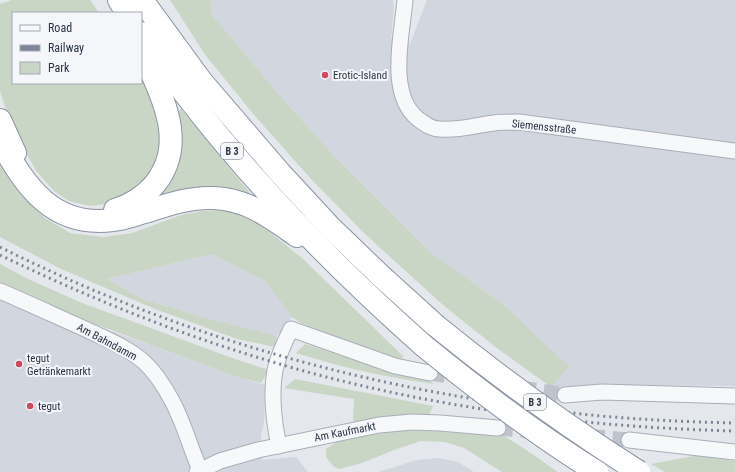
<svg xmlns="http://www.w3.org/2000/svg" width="735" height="472" font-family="'Roboto Condensed',sans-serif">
	<rect width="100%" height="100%" fill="#e4e7ec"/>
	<!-- built -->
	<g fill="#d2d6de">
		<path d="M211,0H393L394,7L391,38L410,44L427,0H735V386L600,385L558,391L551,387L568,367L504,305L430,252L335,157L283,99L212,15Z"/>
		<path d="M212,254L265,281L292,317L277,336L210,319L143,299L107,279Z"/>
		<path d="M0,293L148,344L237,377L265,385L264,423L261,436L262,460L296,457L308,472H0Z"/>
		<path d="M439,458L458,462L474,472H378L417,460Z"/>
	</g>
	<!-- green -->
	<g fill="#c9d6c5">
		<path d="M12,0H90L99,13H13V83H141V66L167,136L153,174L122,202L90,206L69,201L54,191L37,172L22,146L6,110L0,91V4Z"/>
		<path d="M170,0H211L212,15L283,99L335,157L430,252L504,305L569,367L551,387L498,349L443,305L365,234L312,180L255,116L206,56Z"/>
		<path d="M181,109L250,193L246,197L154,200L168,182L181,148L177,112Z"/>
		<path d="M0,155L22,196L45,218L70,233L103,237L132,233L181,215L203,211L227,210L250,218L267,230L303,259L404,357L395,361L301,323L292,317L265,281L212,254L107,279L143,299L210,319L277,336L275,347L237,339L155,309L61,269L0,237Z"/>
		<path d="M0,264L28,279L82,303L238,360L269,370L261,383L237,377L87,321L0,282Z"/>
		<path d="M305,344L394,372L423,376L434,384C388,378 341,367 296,353Z"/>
		<path d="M295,379L433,406L429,415H410L353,422L354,399L284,388Z"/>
		<path d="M412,429L499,433L522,447L558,472H502L464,448L445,442L421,441L394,450L362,463L339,469L333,466L326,457V449L341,439Z"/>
		<path d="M699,455L735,461V472H665L651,464Z"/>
	</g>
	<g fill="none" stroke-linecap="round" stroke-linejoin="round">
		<!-- street-tunnel -->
		<g stroke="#bfc3cb" stroke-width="15" stroke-dasharray="15 8" stroke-linecap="butt">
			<path d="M430,373L565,395"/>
			<path d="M498,428L629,440"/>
		</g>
		<!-- street casing -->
		<g stroke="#a9aeb7" stroke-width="17">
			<g id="street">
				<path d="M405,0C402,35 387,94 418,119C425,124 431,129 440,129C458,131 476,125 494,123C502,122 511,122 519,122L735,151"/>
				<path d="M0,291C28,303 56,316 83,328C104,338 127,347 144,362C155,372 164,386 171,399C184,422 190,448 201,472"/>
				<path d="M565,395L602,392L735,396"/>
				<path d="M629,440L735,452"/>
				<path d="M279,446C274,423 271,393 275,370C278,356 284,343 291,329L395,366L430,373"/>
				<path d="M197,472L220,461L258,450L379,425L412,422L440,423L498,428"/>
			</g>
		</g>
		<!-- highway casing -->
		<g stroke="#8b94a3" stroke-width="24">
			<g id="highway">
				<path d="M119,0L127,13"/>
				<path d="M142,0L202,82L281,174L330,227L382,277L435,325"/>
				<path d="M141,33C220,149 319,253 424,346"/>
				<path d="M0,120L15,153"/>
				<path d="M0,141C26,187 53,228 113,220C124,219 134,215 145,212C167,205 189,197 213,198C247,199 270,217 297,236"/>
				<path d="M115,210C131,205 144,197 155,184C189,141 160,95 143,52"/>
			</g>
		</g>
		<!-- street -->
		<use href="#street" stroke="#f7f8fa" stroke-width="15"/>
		<!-- highway -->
		<use href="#highway" stroke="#fff" stroke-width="22"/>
		<!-- rail -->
		<g stroke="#7d8696" stroke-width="3" stroke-dasharray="2 4" stroke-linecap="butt">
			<path d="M0,247C165,330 346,383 529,407C553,410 577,414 601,416C646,420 690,422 735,423"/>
			<path d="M0,255C85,296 173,332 263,359C415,406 576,427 735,431"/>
		</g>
		<!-- highway-bridge casing -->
		<g stroke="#8b94a3" stroke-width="24" stroke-linecap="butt">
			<g id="highway-bridge">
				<path d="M435,325C500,378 568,427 639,472"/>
				<path d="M424,346C479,391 536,434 597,472"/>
			</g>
		</g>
		<!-- highway-bridge -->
		<use href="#highway-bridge" stroke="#fff" stroke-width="22"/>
	</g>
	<!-- markers -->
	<g fill="#d1495b" stroke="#f4f6f9" stroke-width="1.5">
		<circle cx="325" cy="75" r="4"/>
		<circle cx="19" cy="364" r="4"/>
		<circle cx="30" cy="406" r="4"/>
	</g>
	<g text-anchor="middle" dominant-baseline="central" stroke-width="4" stroke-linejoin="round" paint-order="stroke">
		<!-- shield labels -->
		<g fill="#f4f6f9" stroke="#676e7b" stroke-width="1">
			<rect x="221" y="143" width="22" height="16" rx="3"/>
			<rect x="524" y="394" width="22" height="16" rx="3"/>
		</g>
		<g font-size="10" font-weight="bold" fill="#2b3445">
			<text x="232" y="151">B 3</text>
			<text x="535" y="402">B 3</text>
		</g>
		<!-- poi labels -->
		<g font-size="11" fill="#2b3445" stroke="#f4f6f9" text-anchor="start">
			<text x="333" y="75">Erotic-Island</text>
			<text x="27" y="358">tegut<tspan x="27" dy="13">Getränkemarkt</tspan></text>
			<text x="38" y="406">tegut</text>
		</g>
		<!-- street labels -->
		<g font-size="11" fill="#2b3445" stroke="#f4f6f9">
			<text transform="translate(544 127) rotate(6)">Siemensstraße</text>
			<text transform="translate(107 342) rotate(28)">Am Bahndamm</text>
			<text transform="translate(345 432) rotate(-11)">Am Kaufmarkt</text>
		</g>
	</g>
	<!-- legend -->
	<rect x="12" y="12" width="130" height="72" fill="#f4f6f9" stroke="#a4a8b1"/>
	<rect x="20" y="25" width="20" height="6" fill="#f7f8fa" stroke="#a4a8b1"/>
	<text x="48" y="32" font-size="12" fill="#2b3445">Road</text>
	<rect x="20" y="45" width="20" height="6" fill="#7d8696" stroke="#a4a8b1"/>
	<text x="48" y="52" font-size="12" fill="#2b3445">Railway</text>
	<rect x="20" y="62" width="20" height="12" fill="#c9d6c5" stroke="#a4a8b1"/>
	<text x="48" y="72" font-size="12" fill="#2b3445">Park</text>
</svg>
